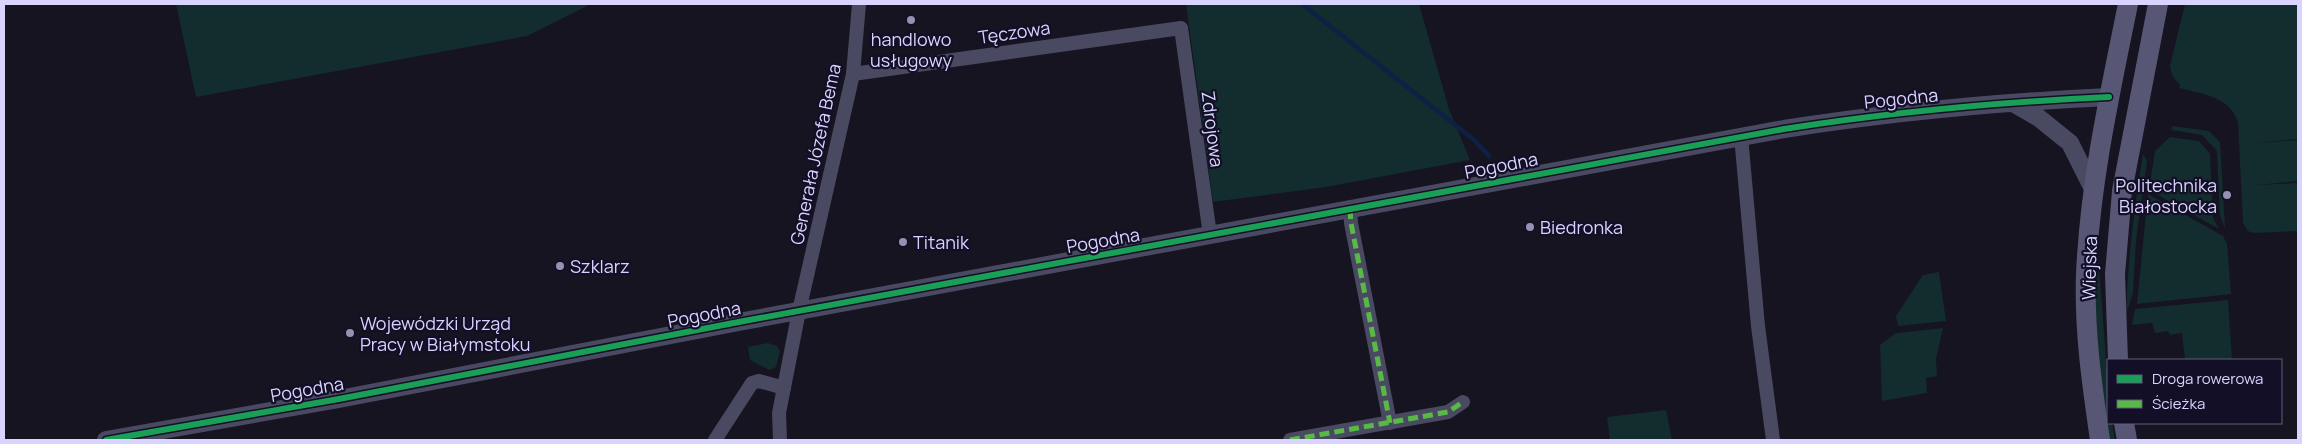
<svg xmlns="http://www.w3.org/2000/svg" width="2302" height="444" font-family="Manrope,sans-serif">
	<rect width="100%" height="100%" fill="#161421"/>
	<!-- green -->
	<g fill="#132c2d">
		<path d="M176,4H591L527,36L196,97Z"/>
		<path d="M1186,4H1419L1449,109L1470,160L1326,187L1213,202Z"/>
		<path d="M2185,4H2298V139L2255,143L2298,140V181L2257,185L2298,183V231L2254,233L2248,231L2243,223L2238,122C2229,96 2202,94 2179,88L2180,84C2173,79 2171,74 2170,66Z"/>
		<path d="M2172,126L2209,131L2220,142L2225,228L2220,216L2217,151L2202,135L2171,130Z"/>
		<path d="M2170,137L2199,141L2210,154L2213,218L2219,229L2149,190L2155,151Z"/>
		<path d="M2143,154L2147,161L2136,240L2133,293L2126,314C2128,260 2134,208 2143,154Z"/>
		<path d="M2148,194L2223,236L2227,244L2231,294L2137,304Z"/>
		<path d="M2095,252L2098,253L2108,386V423H2112L2115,440H2107L2096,349Z"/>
		<path d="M1939,272L1946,321L1898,326L1896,316L1923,275Z"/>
		<path d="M2228,300L2232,360H2185L2182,333L2170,335L2168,331L2155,333L2152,323L2132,325L2135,309Z"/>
		<path d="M1943,328L1936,359L1937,376L1926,378L1927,393L1882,401L1880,345L1896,333Z"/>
		<path d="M768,343L777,346L780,351L776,367L769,370L750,360L748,347Z"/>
		<path d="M1666,410L1672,440H1610L1607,417Z"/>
	</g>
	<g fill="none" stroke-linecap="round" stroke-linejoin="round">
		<!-- stream -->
		<path stroke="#0d2144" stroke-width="4.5" d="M1302,4L1473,139L1489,156"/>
		<!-- minor -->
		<g stroke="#4a4962" stroke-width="14">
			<path d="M853,74L1181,28L1210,235"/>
			<path d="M1741,136L1758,326L1773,440"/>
			<path d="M1350,209L1351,223L1390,423"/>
			<path d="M715,440L752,383L759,381L784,388"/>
			<path d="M780,440L779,413L799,311L853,74L859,4"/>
			<path d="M1290,440L1448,412L1463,402"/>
		</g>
		<!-- tertiary -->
		<g stroke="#4a4962" stroke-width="18">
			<path d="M2013,103L2039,118L2070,143L2093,189"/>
			<path d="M106,440L339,399L744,321L1784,129C1892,112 2000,102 2109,97"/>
		</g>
		<!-- secondary -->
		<g stroke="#575674" stroke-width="20">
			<path d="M2118,360L2115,274L2122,191L2158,4"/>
			<path d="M2124,423L2127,440"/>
			<path d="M2100,440C2092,385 2084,330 2086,274C2090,182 2110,93 2128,4"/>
		</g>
		<!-- quiet -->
		<g stroke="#58b947" stroke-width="5" stroke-dasharray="10 5" stroke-linecap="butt">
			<path d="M1350,209L1351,223L1390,423"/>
			<path d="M1290,440L1448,412L1463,402"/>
		</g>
		<!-- cycleway casing -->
		<g stroke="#130f26" stroke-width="9">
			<path id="cycleway" d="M106,440L339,399L744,321L1784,129C1892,112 2000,102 2109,97"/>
		</g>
		<!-- cycleway -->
		<use href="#cycleway" stroke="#1a9f57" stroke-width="6"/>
	</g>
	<!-- markers -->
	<g fill="#9591b1" stroke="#130f26" stroke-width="2">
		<circle cx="911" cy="20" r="5"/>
		<circle cx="2227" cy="195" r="5"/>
		<circle cx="1530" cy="227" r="5"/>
		<circle cx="903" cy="242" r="5"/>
		<circle cx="560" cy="266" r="5"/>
		<circle cx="350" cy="333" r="5"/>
	</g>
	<g text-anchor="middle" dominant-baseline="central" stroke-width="4.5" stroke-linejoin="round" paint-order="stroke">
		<!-- street labels -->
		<g font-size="18" fill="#d9d4ff" stroke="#130f26">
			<text transform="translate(1014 32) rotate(-8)">Tęczowa</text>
			<text transform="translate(1901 98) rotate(-6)">Pogodna</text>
			<text transform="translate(1213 129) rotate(83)">Zdrojowa</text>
			<text transform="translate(815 154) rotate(-78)">Generała Józefa Bema</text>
			<text transform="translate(1501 165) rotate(-11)">Pogodna</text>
			<text transform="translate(1103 240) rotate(-10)">Pogodna</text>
			<text transform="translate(2089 268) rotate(-88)">Wiejska</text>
			<text transform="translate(704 314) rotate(-11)">Pogodna</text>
			<text transform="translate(307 389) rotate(-10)">Pogodna</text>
		</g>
		<!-- poi labels -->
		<g font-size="18" fill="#d9d4ff" stroke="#130f26" text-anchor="start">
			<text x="911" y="39" text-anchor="middle">handlowo<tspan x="911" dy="21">usługowy</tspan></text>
			<text x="2217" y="185" text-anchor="end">Politechnika<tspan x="2217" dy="21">Białostocka</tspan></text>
			<text x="1540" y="227">Biedronka</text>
			<text x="913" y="242">Titanik</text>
			<text x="570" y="266">Szklarz</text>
			<text x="360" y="323">Wojewódzki Urząd<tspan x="360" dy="21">Pracy w Białymstoku</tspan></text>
		</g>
	</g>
	<!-- border -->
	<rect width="2302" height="444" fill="none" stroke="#d9d4ff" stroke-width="10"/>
	<!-- legend -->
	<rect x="2107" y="359" width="175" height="65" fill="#130f26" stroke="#625e7d"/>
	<rect x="2117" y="375" width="25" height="8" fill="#1a9f57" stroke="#625e7d"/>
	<text x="2152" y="384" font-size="15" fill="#d9d4ff">Droga rowerowa</text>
	<rect x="2117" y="400" width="25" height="8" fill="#58b947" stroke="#625e7d"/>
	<text x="2152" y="409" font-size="15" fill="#d9d4ff">Ścieżka</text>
</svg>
